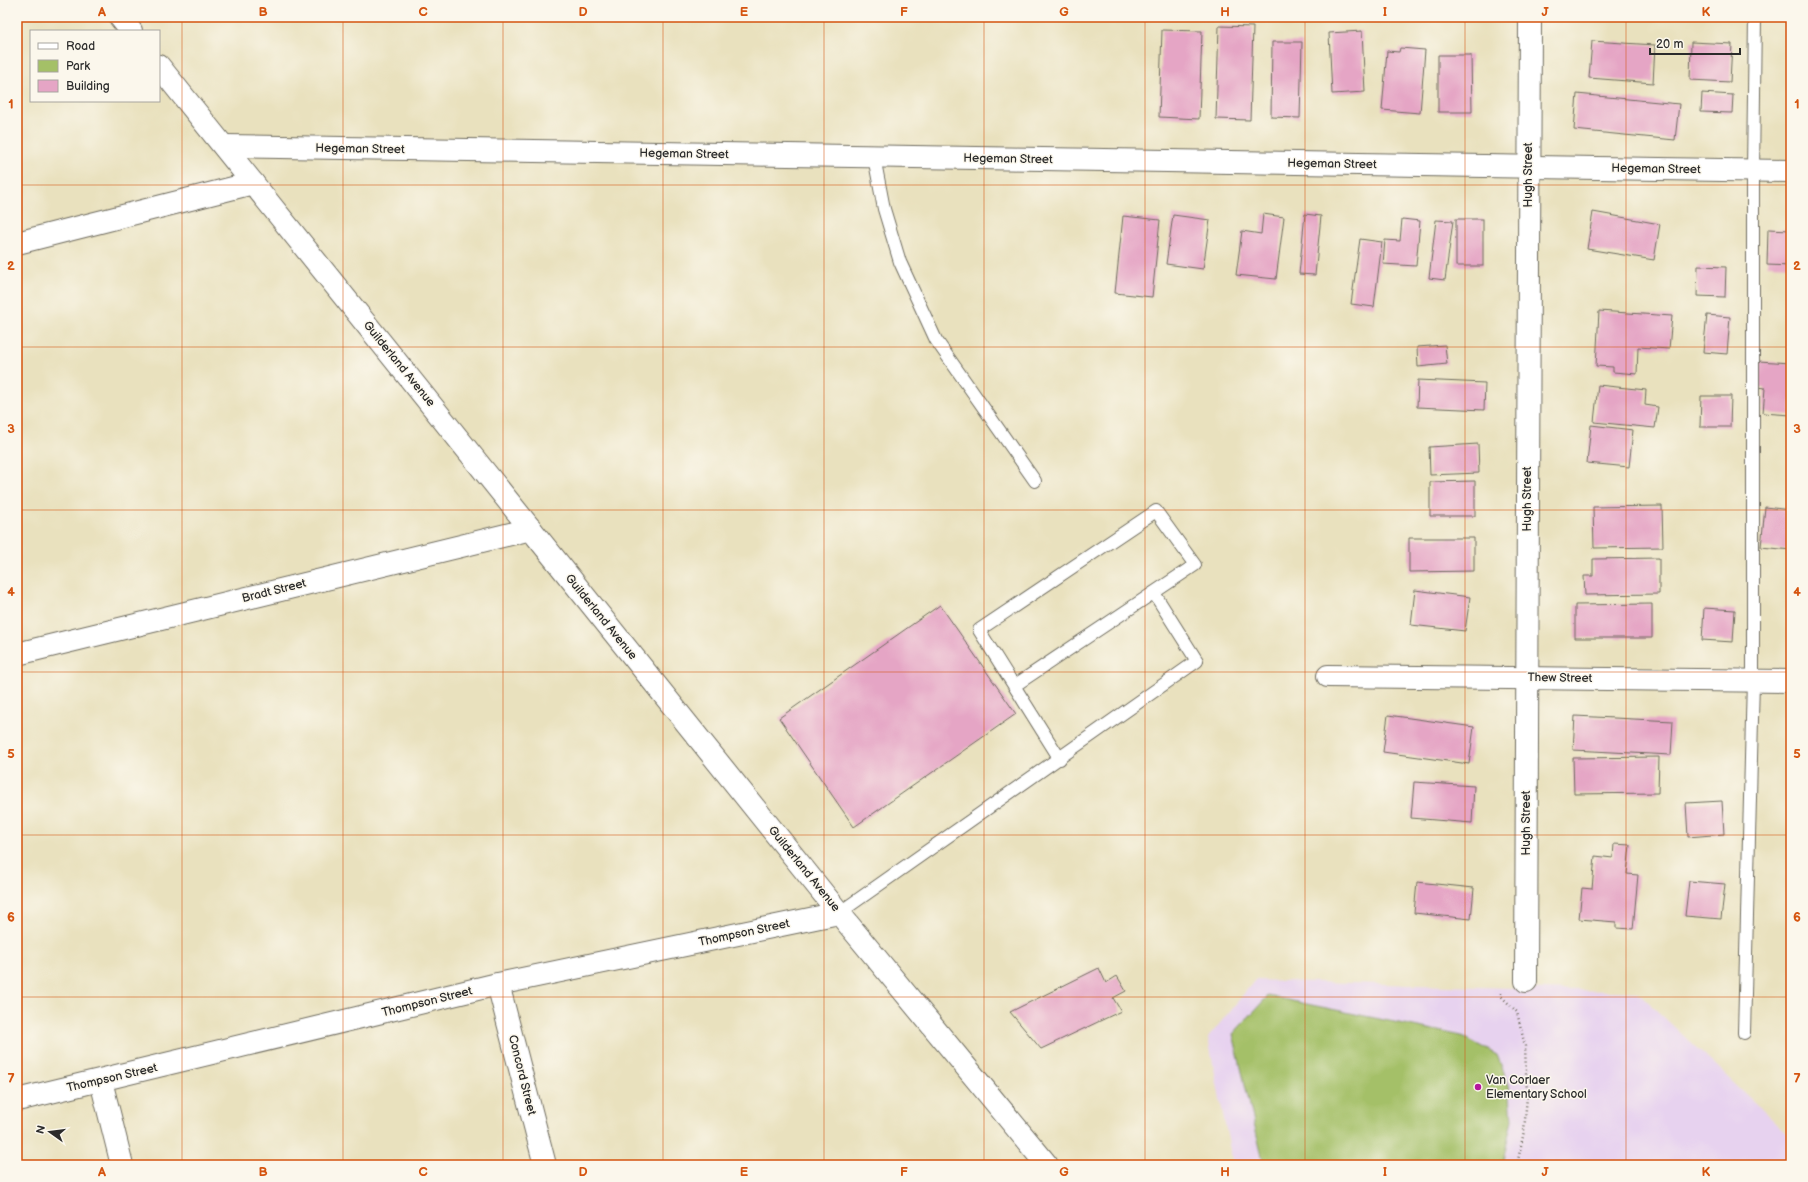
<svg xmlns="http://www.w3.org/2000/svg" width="1808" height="1182" font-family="'Balsamiq Sans',sans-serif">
	<rect width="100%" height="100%" fill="#fbf7ec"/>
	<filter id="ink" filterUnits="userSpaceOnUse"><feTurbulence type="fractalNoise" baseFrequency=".025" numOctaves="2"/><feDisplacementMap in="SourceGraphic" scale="8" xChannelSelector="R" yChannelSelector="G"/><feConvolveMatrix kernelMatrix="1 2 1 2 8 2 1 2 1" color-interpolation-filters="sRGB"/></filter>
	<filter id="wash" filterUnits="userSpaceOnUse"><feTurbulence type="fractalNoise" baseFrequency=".012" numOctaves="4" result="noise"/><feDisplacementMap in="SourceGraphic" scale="16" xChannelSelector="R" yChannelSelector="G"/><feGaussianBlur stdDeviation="0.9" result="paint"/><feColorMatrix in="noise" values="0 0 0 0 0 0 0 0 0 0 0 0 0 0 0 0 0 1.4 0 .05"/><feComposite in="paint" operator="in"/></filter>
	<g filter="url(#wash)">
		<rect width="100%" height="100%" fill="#e9e1be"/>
		<!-- built -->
		<path fill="#e7d2ef" d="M1255,980L1637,992L1791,1137V1165H1233L1208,1038Z"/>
		<!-- green -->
		<path fill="#a4c067" stroke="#687649" d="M1268,996L1462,1036L1497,1055L1509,1085L1512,1119L1502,1165H1264L1233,1034Z"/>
		<g id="blocks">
			<!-- building -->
			<g fill="#e5a5c5">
				<path d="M1219,26L1253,27L1250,120L1216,119Z"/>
				<path d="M1162,30L1202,31L1199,119L1159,117Z"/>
				<path d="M1362,31L1365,92L1332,94L1329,33Z"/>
				<path d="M1592,41L1655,45L1653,83L1589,78Z"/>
				<path d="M1272,42H1302L1300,118L1271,117Z"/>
				<path d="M1691,42L1732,44L1730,82L1690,80Z"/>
				<path d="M1400,48L1425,50L1420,113L1382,110L1387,51L1399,52Z"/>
				<path d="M1438,55H1471L1472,112H1438Z"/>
				<path d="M1702,93L1733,95L1732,113L1701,112Z"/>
				<path d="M1577,94L1679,104L1675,140L1574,130Z"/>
				<path d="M1593,212L1660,224L1654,260L1587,249Z"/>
				<path d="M1263,214L1284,217L1276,279L1236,275L1242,231L1261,234Z"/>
				<path d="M1305,214L1321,216L1315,275L1299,274Z"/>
				<path d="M1173,215L1210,220L1203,269L1166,264Z"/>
				<path d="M1123,216L1160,220L1152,297L1115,293Z"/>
				<path d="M1402,219L1420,221L1416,266L1383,264L1385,240L1400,241Z"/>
				<rect x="1456" y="219" width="27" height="47"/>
				<path d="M1436,220L1453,221L1445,280L1429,278Z"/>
				<path d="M1768,229L1791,230V266L1767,265Z"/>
				<path d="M1360,239L1382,242L1374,307L1351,304Z"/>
				<path d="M1698,266L1726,267L1725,297L1697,296Z"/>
				<path d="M1599,311L1672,316L1669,349L1638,347L1637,374L1613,372V367L1596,366Z"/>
				<path d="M1707,315L1730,317L1727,354L1703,352Z"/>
				<path d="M1445,345L1447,364L1418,367L1417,347Z"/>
				<path d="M1758,361L1791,363V415L1763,413L1765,388L1757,387Z"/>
				<path d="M1418,380L1485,383L1484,410L1417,407Z"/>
				<path d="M1598,385L1646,390L1645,405L1658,407L1655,428L1594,422Z"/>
				<path d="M1701,396H1731L1730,427H1700Z"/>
				<path d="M1591,425L1633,430L1629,467L1587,463Z"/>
				<path d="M1478,444L1479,473L1430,475L1429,447Z"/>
				<path d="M1475,481V516H1430V482Z"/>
				<path d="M1662,506L1663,547L1594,548L1593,507Z"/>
				<path d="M1765,507L1791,510V550L1761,547Z"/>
				<path d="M1409,538H1474V571L1409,572Z"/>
				<path d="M1659,558V594L1585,595L1584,576H1593V559Z"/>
				<path d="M1415,590L1470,597L1465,631L1411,625Z"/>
				<path d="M1652,604V638H1575V605Z"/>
				<path d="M940,605L1016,714L854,827L779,718Z"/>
				<path d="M1704,608L1735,610L1733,642L1702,640Z"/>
				<path d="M1388,715L1474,727L1469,764L1383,752Z"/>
				<path d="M1575,716L1673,721L1671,755L1573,750Z"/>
				<path d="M1659,757L1658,793L1574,794L1573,758Z"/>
				<path d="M1414,782L1474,786L1472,823L1411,818Z"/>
				<path d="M1722,801L1724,834L1688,837L1686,803Z"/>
				<path d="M1614,844L1630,845L1627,874L1638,875L1633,929L1616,928V922L1579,919L1582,888L1592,889L1595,856L1613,858Z"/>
				<path d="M1689,881L1725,884L1721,919L1685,916Z"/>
				<path d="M1417,882L1474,888L1471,919L1414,913Z"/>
				<path d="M1099,968L1106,983L1117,976L1126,991L1113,998L1121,1011L1041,1049L1010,1012Z"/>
			</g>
		</g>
	</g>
	<g filter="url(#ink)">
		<use href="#blocks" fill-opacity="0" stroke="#6e6b5e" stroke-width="1"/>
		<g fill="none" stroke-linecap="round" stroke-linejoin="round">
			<!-- lane casing -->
			<g stroke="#6e6b5e" stroke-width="14">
				<g id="lane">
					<path d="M874,157L884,209L900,262L936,340L1035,481"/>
					<path d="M1014,686L1195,565L1156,511L979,630L1060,759"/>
					<path d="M839,913L1197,661L1154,593"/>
					<path d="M1744,1033L1753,680V171L1755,17"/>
				</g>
			</g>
			<!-- street casing -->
			<g stroke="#6e6b5e" stroke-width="24">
				<g id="street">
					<path d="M224,146L1791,171"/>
					<path d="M17,243L253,183"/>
					<path d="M17,654L531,529"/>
					<path d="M1328,676L1791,681"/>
					<path d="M1526,981L1530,17"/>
					<path d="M498,984L545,1165"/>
					<path d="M101,1081L122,1165"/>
					<path d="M17,1100L498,984L839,913"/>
				</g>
			</g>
			<!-- secondary casing -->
			<g stroke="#6e6b5e" stroke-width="24">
				<g id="secondary">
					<path d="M120,17L131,31"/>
					<path d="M159,66L839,913L1047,1165"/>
				</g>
			</g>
			<!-- path -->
			<path stroke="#6e6b5e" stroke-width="2.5" stroke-dasharray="1 3" stroke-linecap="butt" d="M1501,993V996L1517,1012L1525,1046L1527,1097L1524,1131L1517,1165"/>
			<!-- lane -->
			<use href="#lane" stroke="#fff" stroke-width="12"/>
			<!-- street -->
			<use href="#street" stroke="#fff" stroke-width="22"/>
			<!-- secondary -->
			<use href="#secondary" stroke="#fff" stroke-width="22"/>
		</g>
	</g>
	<!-- grid -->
	<path fill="none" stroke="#d5540f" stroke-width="1" stroke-opacity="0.55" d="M182,17V1165M343,17V1165M503,17V1165M663,17V1165M824,17V1165M984,17V1165M1145,17V1165M1305,17V1165M1465,17V1165M1626,17V1165M17,185H1791M17,347H1791M17,510H1791M17,672H1791M17,835H1791M17,997H1791"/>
	<!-- markers -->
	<circle fill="#b5179e" stroke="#fbf7ec" stroke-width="1.5" cx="1478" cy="1087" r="4"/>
	<g text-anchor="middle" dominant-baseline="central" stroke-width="3" stroke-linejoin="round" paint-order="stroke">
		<!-- street labels -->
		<g font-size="12" fill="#2b2b2b" stroke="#fbf7ec">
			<text transform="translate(360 149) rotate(1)">Hegeman Street</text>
			<text transform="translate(684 154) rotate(1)">Hegeman Street</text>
			<text transform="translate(1008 159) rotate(1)">Hegeman Street</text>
			<text transform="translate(1332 164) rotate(1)">Hegeman Street</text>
			<text transform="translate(1656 169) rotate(1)">Hegeman Street</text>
			<text transform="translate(1528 175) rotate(-90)">Hugh Street</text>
			<text transform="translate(399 364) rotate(51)">Guilderland Avenue</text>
			<text transform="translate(1527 499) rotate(-90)">Hugh Street</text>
			<text transform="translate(274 591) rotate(-14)">Bradt Street</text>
			<text transform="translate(601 617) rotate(51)">Guilderland Avenue</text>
			<text transform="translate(1560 678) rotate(1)">Thew Street</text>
			<text transform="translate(1526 823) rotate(-90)">Hugh Street</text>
			<text transform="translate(804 869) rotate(51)">Guilderland Avenue</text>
			<text transform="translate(744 933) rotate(-12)">Thompson Street</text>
			<text transform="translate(427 1002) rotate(-14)">Thompson Street</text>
			<text transform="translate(522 1075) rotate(76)">Concord Street</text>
			<text transform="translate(112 1078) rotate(-13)">Thompson Street</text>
		</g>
		<!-- poi labels -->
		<g font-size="12" fill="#2b2b2b" stroke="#fbf7ec" text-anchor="start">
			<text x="1486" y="1080">Van Corlaer<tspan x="1486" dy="14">Elementary School</tspan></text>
		</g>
	</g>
	<!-- margin -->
	<rect width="1808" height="1182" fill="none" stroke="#fbf7ec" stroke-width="44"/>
	<!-- legend -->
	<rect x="30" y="30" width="130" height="72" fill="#fbf7ec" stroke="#a8a59f"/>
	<rect x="38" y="43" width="20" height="6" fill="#ffffff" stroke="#a8a59f"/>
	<text x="66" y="50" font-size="12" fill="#2b2b2b">Road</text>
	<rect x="38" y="60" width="20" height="12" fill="#a4c067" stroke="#a8a59f"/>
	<text x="66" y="70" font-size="12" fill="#2b2b2b">Park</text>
	<rect x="38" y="80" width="20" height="12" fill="#e5a5c5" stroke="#a8a59f"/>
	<text x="66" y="90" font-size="12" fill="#2b2b2b">Building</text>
	<!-- north arrow -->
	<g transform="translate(50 1132) rotate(284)" stroke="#fbf7ec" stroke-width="3" paint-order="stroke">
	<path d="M0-3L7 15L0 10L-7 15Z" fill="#2b2b2b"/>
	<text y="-6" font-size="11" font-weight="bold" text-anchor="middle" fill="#2b2b2b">N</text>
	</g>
	<!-- scale -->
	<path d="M1650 48v6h90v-6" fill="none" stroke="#2b2b2b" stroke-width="2"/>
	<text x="1656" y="48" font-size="12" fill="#2b2b2b" stroke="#fbf7ec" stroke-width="3" paint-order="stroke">20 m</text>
	<rect x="22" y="22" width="1764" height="1138" fill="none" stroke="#d5540f" stroke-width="1.5"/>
	<g font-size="13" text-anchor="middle" font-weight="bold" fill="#d5540f">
		<text x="102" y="16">A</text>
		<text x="263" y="16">B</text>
		<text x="423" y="16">C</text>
		<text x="583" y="16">D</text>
		<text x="744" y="16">E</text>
		<text x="904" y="16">F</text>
		<text x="1064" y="16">G</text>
		<text x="1225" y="16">H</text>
		<text x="1385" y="16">I</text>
		<text x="1545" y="16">J</text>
		<text x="1706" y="16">K</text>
		<text x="11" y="108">1</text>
		<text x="1797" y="108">1</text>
		<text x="11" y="270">2</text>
		<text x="1797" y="270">2</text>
		<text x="11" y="433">3</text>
		<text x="1797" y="433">3</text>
		<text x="11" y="596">4</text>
		<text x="1797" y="596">4</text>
		<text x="11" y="758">5</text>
		<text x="1797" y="758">5</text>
		<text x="11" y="921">6</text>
		<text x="1797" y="921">6</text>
		<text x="11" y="1083">7</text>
		<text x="1797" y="1083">7</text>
		<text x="102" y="1176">A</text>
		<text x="263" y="1176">B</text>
		<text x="423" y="1176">C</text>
		<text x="583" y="1176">D</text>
		<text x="744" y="1176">E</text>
		<text x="904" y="1176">F</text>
		<text x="1064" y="1176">G</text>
		<text x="1225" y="1176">H</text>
		<text x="1385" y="1176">I</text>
		<text x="1545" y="1176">J</text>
		<text x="1706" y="1176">K</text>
	</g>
</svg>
